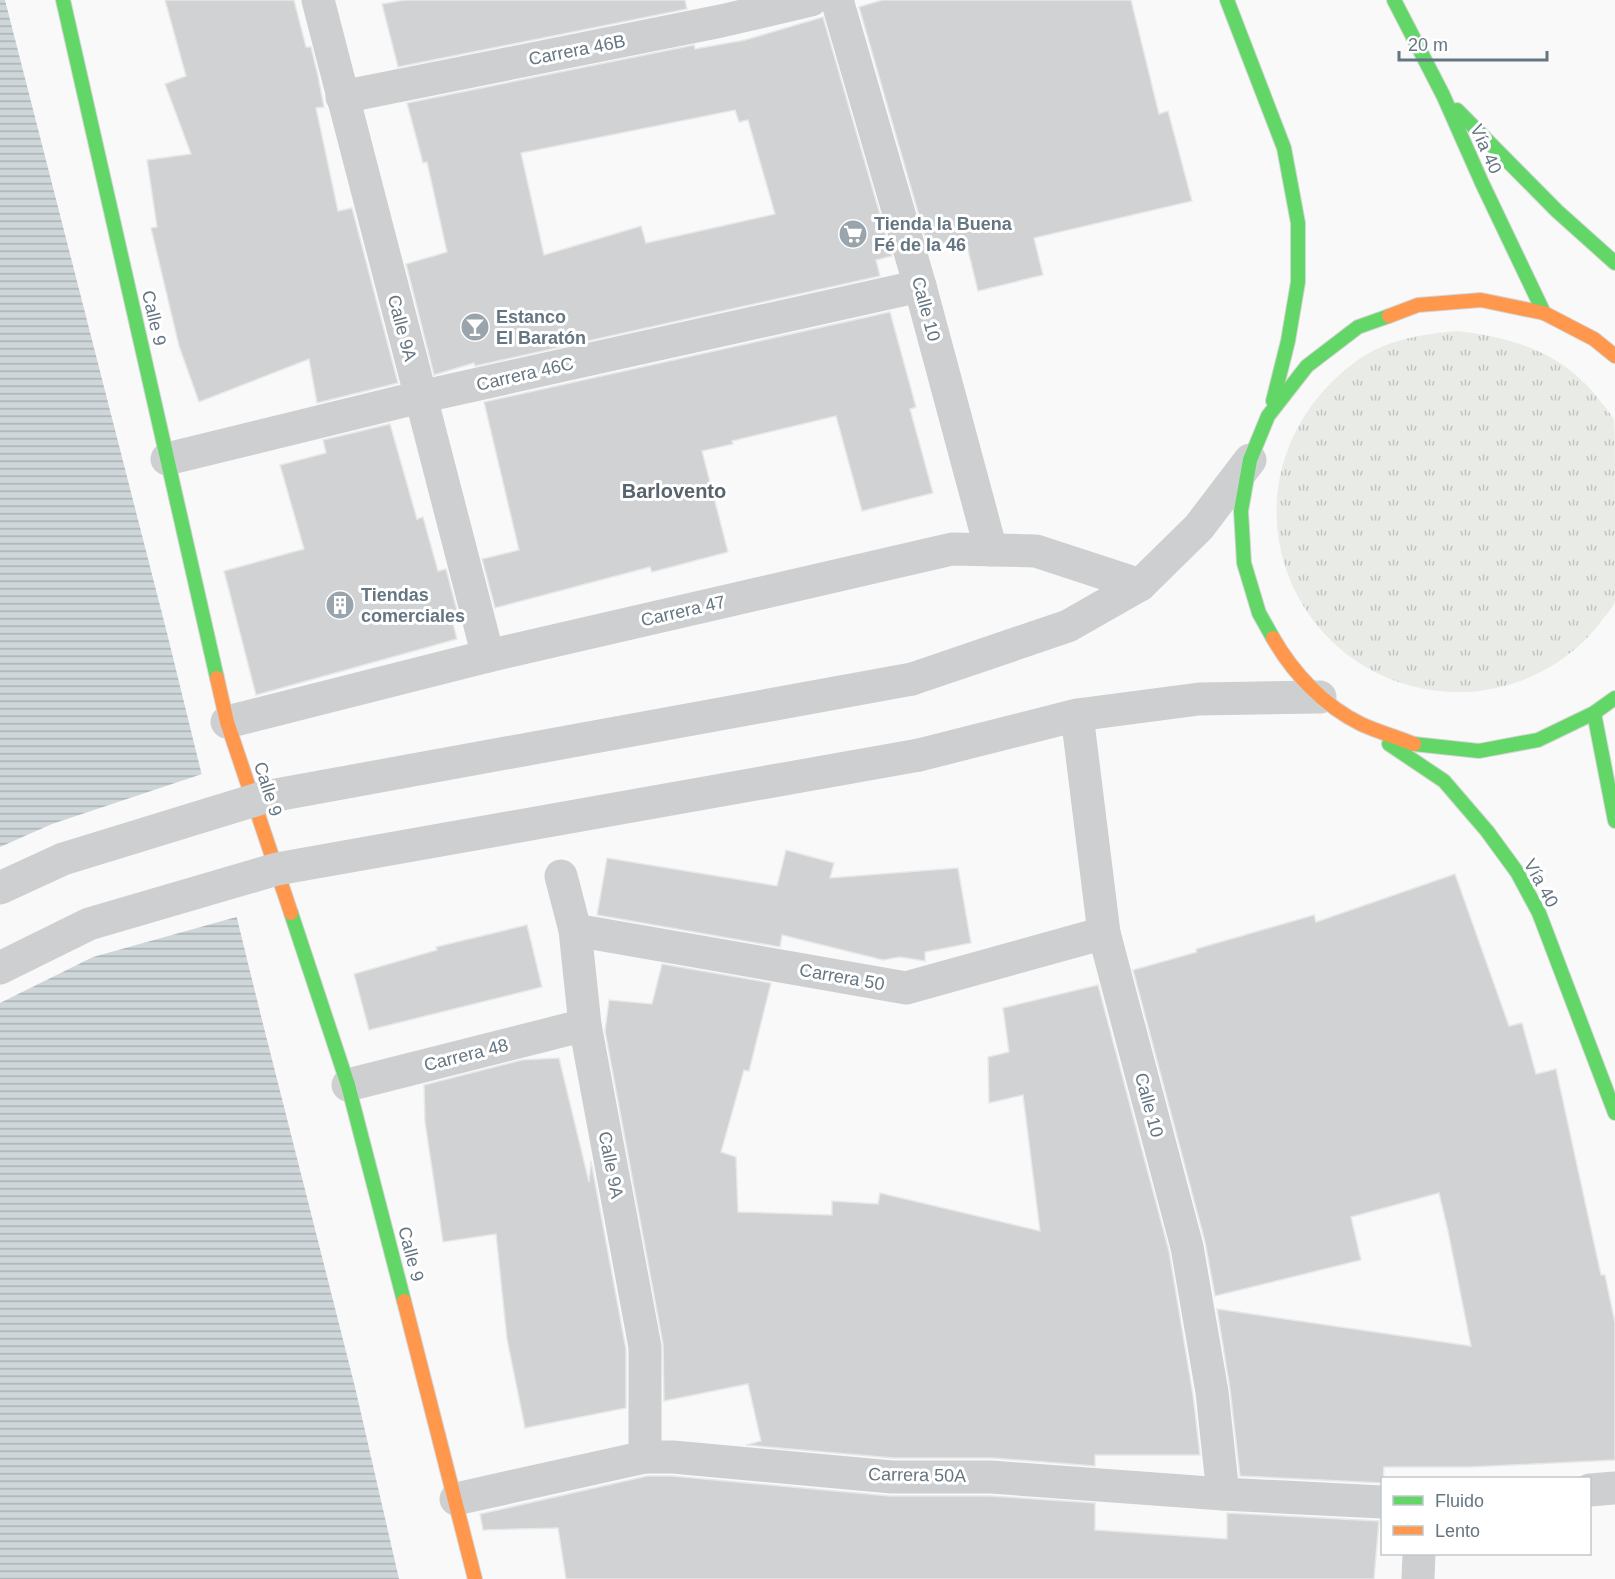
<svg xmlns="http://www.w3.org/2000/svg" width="1615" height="1579" font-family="Arial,sans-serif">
	<defs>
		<pattern id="grass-tufts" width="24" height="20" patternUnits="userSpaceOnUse" patternTransform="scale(1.5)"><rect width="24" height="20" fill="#e8ebe6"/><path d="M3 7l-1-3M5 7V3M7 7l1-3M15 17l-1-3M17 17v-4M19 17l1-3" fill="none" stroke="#c0c3c0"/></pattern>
		<pattern id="water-rules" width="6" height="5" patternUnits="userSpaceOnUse" patternTransform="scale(1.5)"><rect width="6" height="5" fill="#ced6d9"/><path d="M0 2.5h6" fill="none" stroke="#abb2b5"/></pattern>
	</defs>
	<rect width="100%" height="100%" fill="#f9f9f9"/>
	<!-- grass -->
	<path fill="url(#grass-tufts)" d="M1458,331C1515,338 1565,353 1601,402C1605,407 1611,414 1614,420C1615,429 1615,485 1615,499C1615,524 1615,548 1615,573C1615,582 1615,593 1615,601C1613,608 1606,615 1602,620C1570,665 1511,694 1455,692C1308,688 1225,525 1312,405C1331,380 1357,356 1386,345C1410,336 1433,333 1458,331Z"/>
	<!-- water -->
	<path fill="url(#water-rules)" d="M0,0H5L167,633L261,1016L355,1387L399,1579H0Z"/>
	<!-- pier -->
	<path fill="#f9f9f9" d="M205,773L240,916L93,957L0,1003V847L52,824Z"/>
	<!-- building -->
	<g fill="#d0d2d3" stroke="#e8e8e8" stroke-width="1.5" fill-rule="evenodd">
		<path d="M165,0H294L306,47H311L318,76L324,107L316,108L338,211L352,208L398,383L317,403L309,359L199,402L179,346L151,228L157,227L147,160L191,154L165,84L186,76Z"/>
		<path d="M405,0H685L687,9L398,67L382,4Z"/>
		<path d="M882,0H1131L1159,114L1168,111L1192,201L1034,238L1043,275L978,291L965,238L928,247L859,7Z"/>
		<path d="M823,17L892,256L876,260L880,276L475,366L474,363L434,375L406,264L447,252L427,162L423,163L407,103L694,45L695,49L745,40ZM735,110L739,122L748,120L775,214L646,243L641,226L544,255L521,153Z"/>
		<path d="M890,312L916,407L910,409L933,493L862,511L836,416L732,441L733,444L702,451L728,552L652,572L650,567L495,608L482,559L519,550L484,402Z"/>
		<path d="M390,424L417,519L423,517L438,571L446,569L459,618L452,620L457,639L256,695L224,571L304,549L280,465L326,453L323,440Z"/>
		<path d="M786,850L834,863L830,878L958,868L971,943L925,952V961L900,957L883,960L782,935L780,947L597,915L607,858L777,886Z"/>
		<path d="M1455,874L1509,1026L1522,1023L1536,1074L1556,1069L1601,1275H1605L1615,1323V1460L1471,1467H1384L1383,1483L1240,1476L1230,1389L1217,1309L1471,1346L1448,1231L1439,1193L1351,1217L1361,1260L1215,1296L1205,1242L1133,970L1197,952L1196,949L1314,915L1316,922Z"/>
		<path d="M527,925L542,987L369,1030L354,974L437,950L436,947Z"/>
		<path d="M662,964L771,983L749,1071L744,1070L721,1152L736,1157L738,1212L832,1215V1201L878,1204L880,1193L1040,1231L1023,1095L989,1103L988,1057L1009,1052L1003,1008L1098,985L1169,1251L1193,1395L1200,1455H1095V1466L992,1458H893L746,1445L761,1441L748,1384L664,1401L663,1344L605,1031L609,1000L652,1004Z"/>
		<path d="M559,1058L589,1182L591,1161L626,1349V1408L525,1428L507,1339L496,1234L443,1242L425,1122L424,1085L522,1060Z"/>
		<path d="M647,1476H672L890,1496H990L1095,1503V1530L1227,1539V1513L1379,1521L1374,1579H566L558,1528L483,1530L480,1514Z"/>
	</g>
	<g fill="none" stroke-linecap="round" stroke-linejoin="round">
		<!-- fast casing -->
		<g stroke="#d5d6d7" stroke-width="16">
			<g id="fast">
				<path d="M63,0L217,678"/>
				<path d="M1227,0L1284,148L1298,223V282L1288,341L1273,401"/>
				<path d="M1394,0L1443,95L1482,183L1544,313"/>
				<path d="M1457,110L1557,211L1615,263"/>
				<path d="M1273,638L1259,613L1244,563L1241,511L1250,460L1268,416L1307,366L1358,327L1389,316"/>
				<path d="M1594,713L1615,821"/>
				<path d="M1389,744L1444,781L1487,831L1517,872L1539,913L1615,1113"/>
				<path d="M1414,744L1479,751L1538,740L1594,713L1615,698"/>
				<path d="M291,913L348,1085L404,1301"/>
			</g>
		</g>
		<!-- slow casing -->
		<g stroke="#d5d6d7" stroke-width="16">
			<g id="slow">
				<path d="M1389,316L1418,305L1481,300L1544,313L1594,339L1615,356"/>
				<path d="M1273,638C1293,673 1324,706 1361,724C1378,732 1397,737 1414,744"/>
				<path d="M217,678L227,722L291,913"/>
				<path d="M404,1301L475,1579"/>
			</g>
		</g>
		<!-- street -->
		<g stroke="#cecfd0" stroke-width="33">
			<path d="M318,0L488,656"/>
			<path d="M837,0L920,286L991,550"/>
			<path d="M342,97L721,21L811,0"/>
			<path d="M167,459L420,397L920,286"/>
			<path d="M912,679L1068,626L1140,585L1199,527L1250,460"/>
			<path d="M1077,715L1104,933L1187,1247L1212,1392L1223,1494"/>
			<path d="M227,722L488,656L952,549L1036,551L1140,585"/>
			<path d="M919,755L1077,715L1199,699L1320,697"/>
			<path d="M561,876L575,930L585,1025L645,1347V1457"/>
			<path d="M575,930L906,988L1104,933"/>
			<path d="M348,1085L585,1025"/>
			<path d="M1590,1490L1615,1488"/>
			<path d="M456,1499L645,1457H673L892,1477H991L1223,1494L1382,1502"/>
			<path d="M1418,1579L1419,1554"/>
		</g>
		<!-- fast -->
		<use href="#fast" stroke="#63d668" stroke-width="14"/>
		<!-- slow -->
		<use href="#slow" stroke="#ff974d" stroke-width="14"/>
		<!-- street-bridge -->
		<g stroke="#cecfd0" stroke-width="33">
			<path d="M0,888L63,859L265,797L912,679"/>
			<path d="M0,968L89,924L277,869L919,755"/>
		</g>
	</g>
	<!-- icons -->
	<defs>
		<g id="supermarket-disc" transform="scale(1.5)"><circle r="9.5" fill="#99a4ac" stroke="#fff"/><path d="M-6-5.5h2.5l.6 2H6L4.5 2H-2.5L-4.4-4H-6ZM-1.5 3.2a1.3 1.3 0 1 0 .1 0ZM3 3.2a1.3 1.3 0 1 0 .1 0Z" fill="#fff"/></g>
		<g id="bar-disc" transform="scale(1.5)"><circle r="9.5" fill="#99a4ac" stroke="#fff"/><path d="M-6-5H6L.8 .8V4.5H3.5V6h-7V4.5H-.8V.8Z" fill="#fff"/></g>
		<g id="building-disc" transform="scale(1.5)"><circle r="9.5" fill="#99a4ac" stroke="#fff"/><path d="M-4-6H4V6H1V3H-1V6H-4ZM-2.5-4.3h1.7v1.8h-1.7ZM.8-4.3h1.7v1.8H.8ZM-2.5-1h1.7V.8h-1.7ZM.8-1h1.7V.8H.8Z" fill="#fff"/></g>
	</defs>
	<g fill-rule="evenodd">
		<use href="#supermarket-disc" x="853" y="234"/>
		<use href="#bar-disc" x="475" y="327"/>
		<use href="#building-disc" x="340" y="605"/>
	</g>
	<g text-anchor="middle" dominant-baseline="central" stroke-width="6" stroke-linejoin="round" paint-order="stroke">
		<!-- street labels -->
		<g font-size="18" fill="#657683" stroke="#fff">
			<text transform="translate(577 50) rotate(-11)">Carrera 46B</text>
			<text transform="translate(1486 149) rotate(66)">Vía 40</text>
			<text transform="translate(926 309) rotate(75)">Calle 10</text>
			<text transform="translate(154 318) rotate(77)">Calle 9</text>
			<text transform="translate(402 328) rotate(75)">Calle 9A</text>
			<text transform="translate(525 374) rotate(-13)">Carrera 46C</text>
			<text transform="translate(683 611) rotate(-13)">Carrera 47</text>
			<text transform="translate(268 789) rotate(72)">Calle 9</text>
			<text transform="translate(1541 883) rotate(61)">Vía 40</text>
			<text transform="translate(842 977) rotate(10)">Carrera 50</text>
			<text transform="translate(466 1055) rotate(-14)">Carrera 48</text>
			<text transform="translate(1149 1105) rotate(75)">Calle 10</text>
			<text transform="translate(611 1165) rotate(79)">Calle 9A</text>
			<text transform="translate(411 1254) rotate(75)">Calle 9</text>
			<text transform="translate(917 1475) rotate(1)">Carrera 50A</text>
		</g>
		<!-- poi labels -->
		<g font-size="18" font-weight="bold" fill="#657683" stroke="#fff" text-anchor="start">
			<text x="874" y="224">Tienda la Buena<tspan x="874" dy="21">Fé de la 46</tspan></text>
			<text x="496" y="317">Estanco<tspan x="496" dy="21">El Baratón</tspan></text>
			<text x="361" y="595">Tiendas<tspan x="361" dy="21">comerciales</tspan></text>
		</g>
		<!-- neighbourhood labels -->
		<g font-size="20" font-weight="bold" fill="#57646e" stroke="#fff">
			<text x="674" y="491">Barlovento</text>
		</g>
	</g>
	<!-- legend -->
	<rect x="1381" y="1477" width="210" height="78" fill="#ffffff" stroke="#c1c8cd" stroke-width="1.5"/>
	<rect x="1393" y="1496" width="30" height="9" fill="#63d668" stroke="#c1c8cd" stroke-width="1.5"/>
	<text x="1435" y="1507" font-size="18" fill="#657683">Fluido</text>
	<rect x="1393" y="1526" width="30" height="9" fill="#ff974d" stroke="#c1c8cd" stroke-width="1.5"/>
	<text x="1435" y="1537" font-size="18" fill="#657683">Lento</text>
	<!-- scale -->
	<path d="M1399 51v9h148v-9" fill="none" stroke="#657683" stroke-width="3"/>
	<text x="1408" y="51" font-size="18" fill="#657683" stroke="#ffffff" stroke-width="4.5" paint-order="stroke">20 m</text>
</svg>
